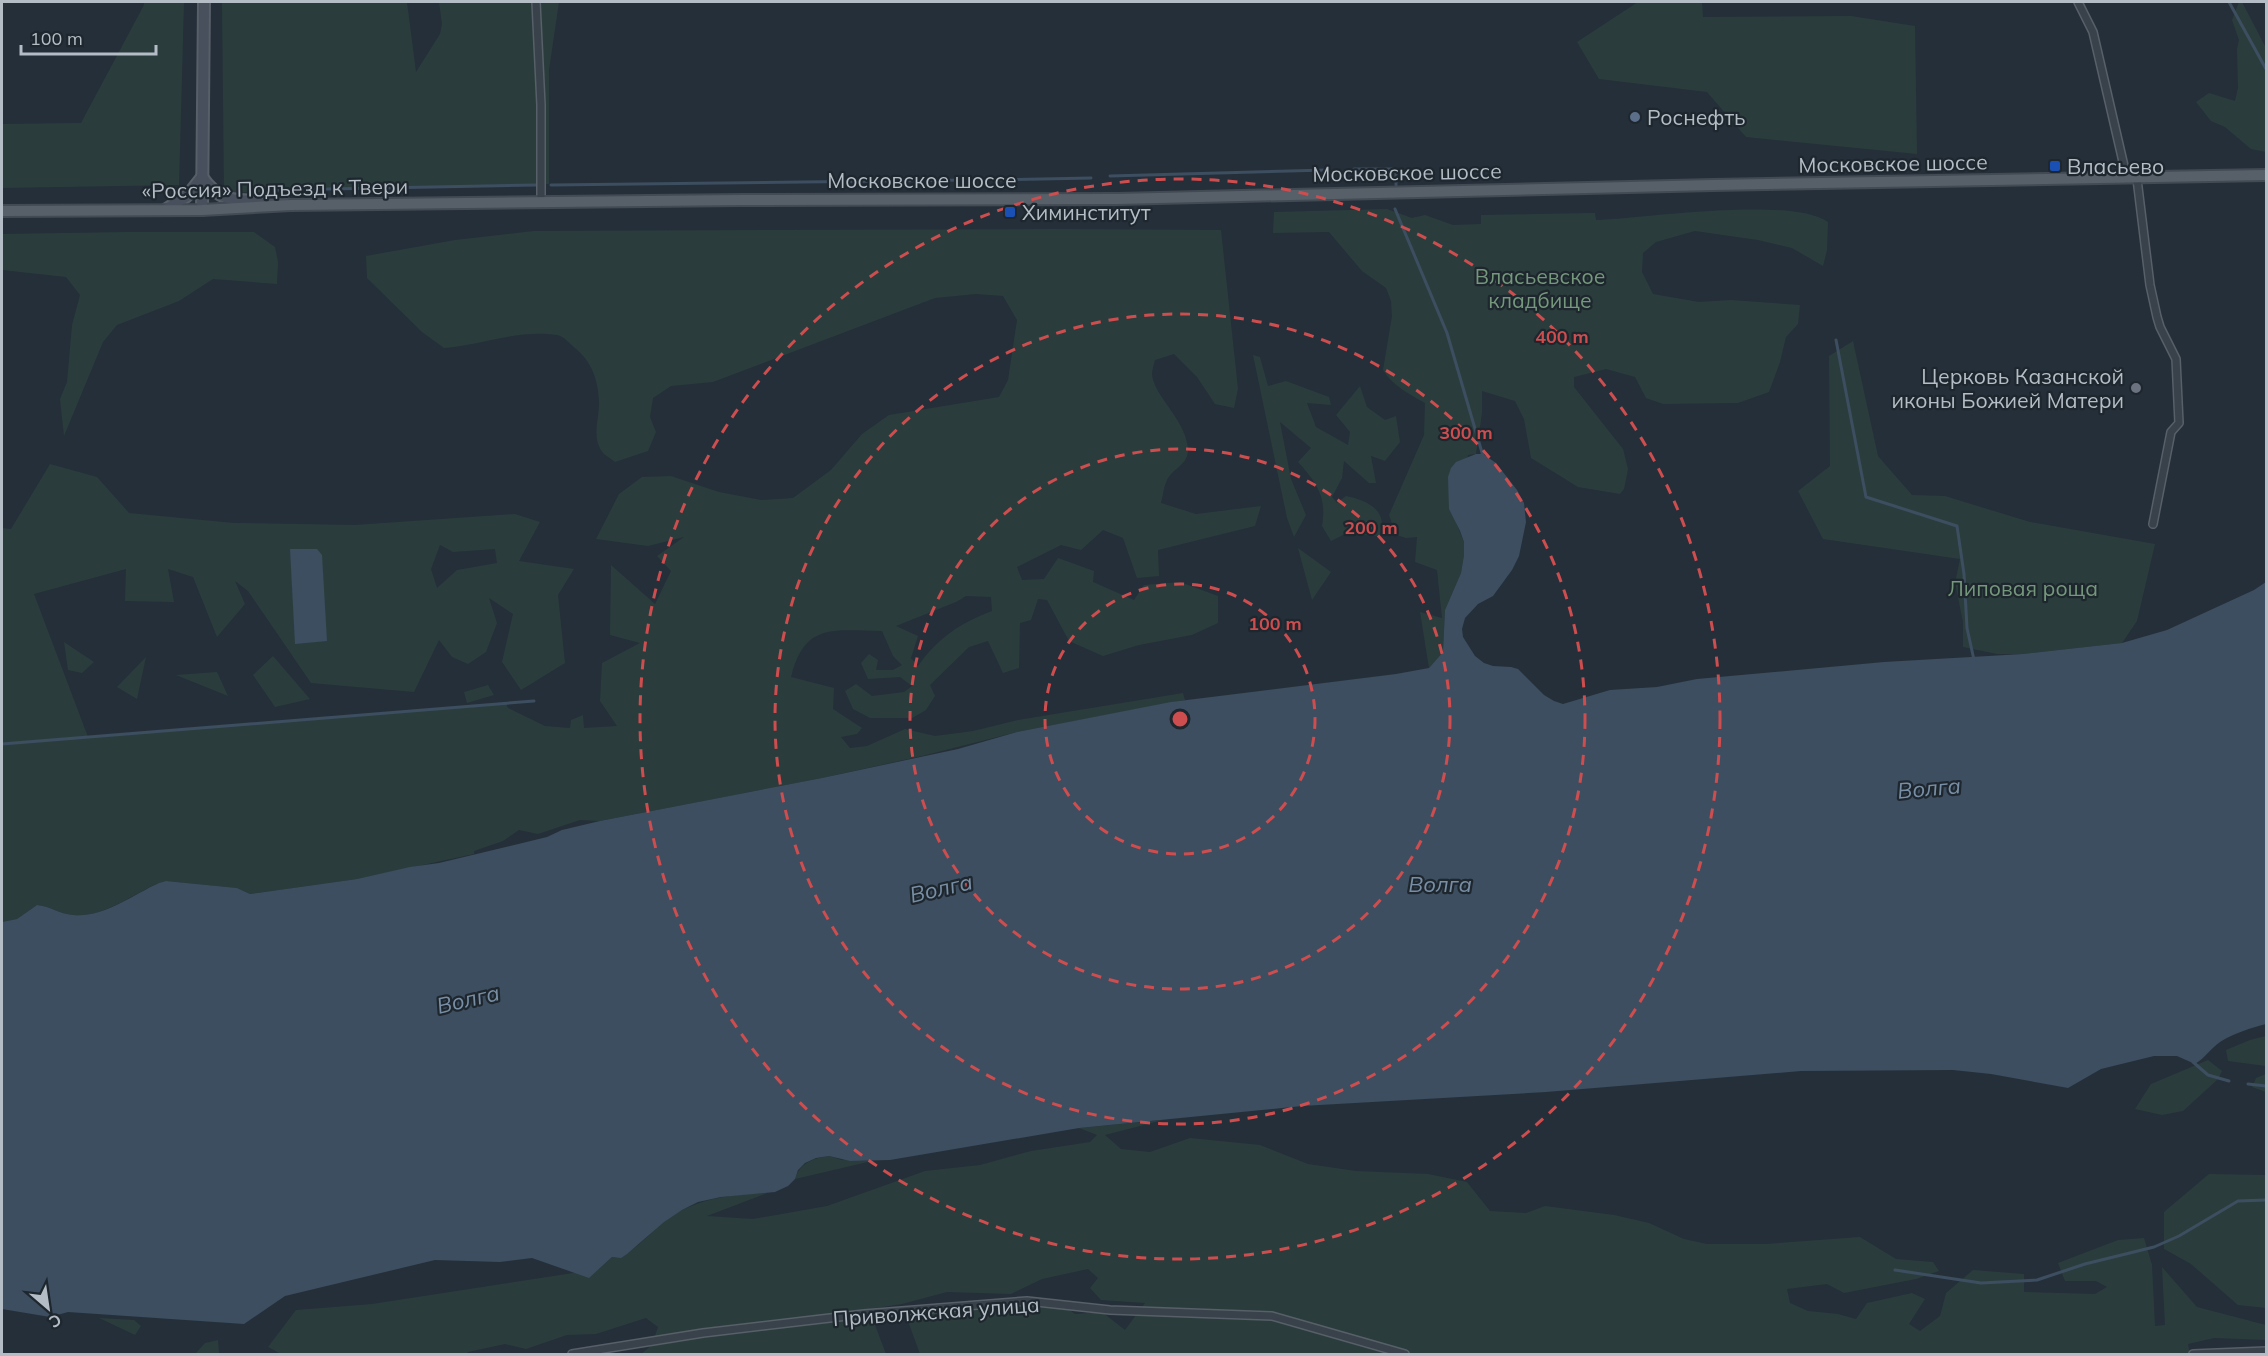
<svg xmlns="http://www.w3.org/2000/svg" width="2268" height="1356" font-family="Mulish,sans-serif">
	<rect width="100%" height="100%" fill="#252f39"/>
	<!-- green -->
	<g fill="#2a3d3c" fill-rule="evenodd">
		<path d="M144,2H184L179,185L2,188V124L81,123L144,5Z"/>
		<path d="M222,2H407L416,72L440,34L442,24L439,2H559L549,70V184L224,193Z"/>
		<path d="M1638,2H1702L1703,17L1851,16L1915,26L1917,154L1746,137L1707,92L1599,79L1577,42Z"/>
		<path d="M2239,2H2242L2266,48V152L2251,149L2225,127L2211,121L2196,102L2209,93L2235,101L2238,88L2237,49L2239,40L2232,20Z"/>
		<path d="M1387,209L1412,218L1425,215L1453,225L1481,224V215L1595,213L1596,220C1646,218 1790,196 1828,222L1827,250L1823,266L1792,248L1758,240L1695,231L1656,242L1643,253L1642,272L1653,294L1699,302L1731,300L1800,305L1798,324L1786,337L1780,362L1769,392L1738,403L1663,404L1646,398L1635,377L1606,369L1574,377V387L1623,449L1628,469L1624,489L1620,494L1578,487L1531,458L1524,419L1515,401L1482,391V413L1476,454L1468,455L1456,523L1464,542V555L1461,573L1445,610L1443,652L1429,668L1420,612L1442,618L1437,570L1415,562L1417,537L1406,538L1396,535L1389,515L1424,435L1425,403C1409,394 1393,386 1383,370L1392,316L1391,301L1386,288L1362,271L1329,232L1273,233L1274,212Z"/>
		<path d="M1052,229L1221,230L1238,389L1234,408L1215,404L1197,377L1174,354L1155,360C1154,364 1152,370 1152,374C1153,396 1187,420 1188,450C1188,465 1173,468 1167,480C1164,486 1163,495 1161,503L1196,514L1261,506L1255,526L1158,550L1159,576L1137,578L1123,538L1103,530L1081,550L1061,545L1017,567L1022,580L1044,579L1058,558L1094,571L1093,582L1134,600L1144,585L1180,582L1218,596V623L1192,635L1139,645L1103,656L1069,641L1047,600L1038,599L1031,620L1020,623L1019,668L1003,673L988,641L969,647L930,685L935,696L926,710L912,718H870L853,709L845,691L856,684L872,696L904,692L912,686L900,677L868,679L861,663L869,654L878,660L876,670H893L902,665L893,656L882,631C835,631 805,621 791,677L834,688L833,709L862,728L857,734L841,737L850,748L867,746L905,729L935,736L973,731L1018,720L1183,693L1185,700L1017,732L922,756L822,778L600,821L580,820L538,834L519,830L503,841L474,851V854L357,879L250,894L237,888L166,881L159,883C132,894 104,918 73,915C60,914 49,906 37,905L17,919L2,922V528L11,529L50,464L97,477L129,513L234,523L355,525L515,514L540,522L519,561L574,569L558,595L565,663L521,690L502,662L513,614L489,598L497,623L486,652L468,664L452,657L439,640L414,692L311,683L248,591L235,581L245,604L217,637L193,577L168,569L174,602L125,601L126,569L34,594L88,737L506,703L508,708L545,726L570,728L571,720L583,715L584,728L617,726L600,701L602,663L640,643L610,635L611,565L655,604L671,571L657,556L684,537L648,546L596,539L619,494L642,477L671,476L719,492L761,500L793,498L831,470L862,434L889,415L999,397L1008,380L1017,320L1003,296L976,294L935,298L713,382L671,386L653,398L650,417L656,432L648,451L615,462C612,459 607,457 604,454C590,438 600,418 599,401C598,380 592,362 575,348C570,344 564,336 557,335C519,329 482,345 444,348L422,332L367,278L366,256L455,240L534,231ZM440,545L453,552L495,549L497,563L457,570L437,588L431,569ZM966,596L991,597L992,611C960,623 938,638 918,666L911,658L918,636L896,626L956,602Z"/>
		<path d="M127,232H254L275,247L278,262L277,284L213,279L179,301L117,325L103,342L64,436L60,399L67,382L72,325L80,295L66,277L2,270V234Z"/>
		<path d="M1853,341L1878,456L1912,495L1945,496L2030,522L2155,544L2137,621L2122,643L2023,654H1997L1963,647V622L1955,583L1960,559L1823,539L1798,491L1830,466L1829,356Z"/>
		<path d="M1253,355L1260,357L1268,386L1286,381L1329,397L1331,405L1307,403L1316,427L1348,445L1350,432L1336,415L1360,386L1367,407L1385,420L1396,416L1400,442L1385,461L1371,456L1376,483H1369L1344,461L1342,478L1332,497L1337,503L1346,496C1367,500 1390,511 1379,536L1345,534L1331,541L1322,526C1327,497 1317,483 1298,462L1311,448L1280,422L1291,479L1306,515L1294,537L1287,518Z"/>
		<path d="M1298,548L1331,572L1312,600Z"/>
		<path d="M64,642L94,662L82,673L68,670Z"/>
		<path d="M273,656L310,699L275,707L253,675Z"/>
		<path d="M146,657L137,699L117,687Z"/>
		<path d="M217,672L228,696L176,675Z"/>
		<path d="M488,685L494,695L467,703L464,692Z"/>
		<path d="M2266,1036V1066L2228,1061L2226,1050L2250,1040Z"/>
		<path d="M2208,1060L2222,1071L2218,1079L2183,1111L2162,1115L2135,1109L2151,1084Z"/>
		<path d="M2266,1074V1092L2252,1087L2256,1078Z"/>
		<path d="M1163,1120L1105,1135L1121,1149L1150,1152L1190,1138L1260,1145L1308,1164L1356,1171L1428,1174L1467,1182L1490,1211L1526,1213L1545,1206L1614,1215L1649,1223L1684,1239L1707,1244H1766L1860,1237L1896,1259L1933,1262L1939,1271L1916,1279L1844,1293L1827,1284L1787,1289L1790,1303L1808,1311L1838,1314L1856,1319L1867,1303L1912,1293L1925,1299L1909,1324L1920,1331L1940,1316L1946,1293L1973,1270L2024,1274V1292L2095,1294L2107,1287L2096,1281H2065L2058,1263L2118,1240L2144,1238L2152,1265L2155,1326L2165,1325L2162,1267L2197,1307L2266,1325V1340L2214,1338L2188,1344L2190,1354H920L905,1313L1020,1303L1066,1307L1075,1314L1102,1312L1125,1330L1145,1303L1101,1300L1090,1288L1098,1278L1088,1269L1042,1279L1011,1294L947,1292L902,1304L869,1309L886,1354H641L652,1345L658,1327L646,1318L596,1334L567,1335L526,1349L505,1344L468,1352L467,1354H281L268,1347L296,1310L372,1304L599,1269L612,1257C627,1261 653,1230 664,1221C695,1199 730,1194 767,1193L707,1216L753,1219L827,1206L925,1171L980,1165L1031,1151L1090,1142L1097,1135L1079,1128Z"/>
		<path d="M829,1156L842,1160L872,1161L795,1179C800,1163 813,1158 829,1156Z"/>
		<path d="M2209,1174L2266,1175V1308L2238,1305L2191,1264L2164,1249V1212Z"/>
		<path d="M99,1318L134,1320L141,1326L135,1335Z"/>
		<path d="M218,1340L219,1354H195L205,1343Z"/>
	</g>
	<!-- water -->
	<g fill="#3d4e60">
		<path d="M1476,454H1483L1496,463L1517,490L1524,503L1526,522L1519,556L1512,570L1493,596L1478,604L1465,618L1462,629L1463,637L1475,656L1484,663L1493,666L1511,667L1518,669L1544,695L1554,701L1563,704L1610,690L1657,687L1697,679L1884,662L2023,654L2122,643L2167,630L2254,590L2266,582V1024C2251,1028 2234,1033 2220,1042C2211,1048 2205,1058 2195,1064L2177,1056H2154L2101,1069L2068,1088L1991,1074L1953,1070L1801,1071L1546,1092L1302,1106L1079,1128L890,1160L850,1161L829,1156L816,1158L805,1163L798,1170L795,1179L788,1186L775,1192L721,1197L698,1202L682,1210L664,1222L627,1254L621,1258L612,1257L589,1278L532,1258L500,1262L435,1260L285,1296L244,1324L68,1312L50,1317L2,1309V922L17,919L37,905C49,906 60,914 73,915C104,918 132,895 159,883L166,881L237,888L250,894L357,879L410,867L439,863L547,837L562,830L600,821L822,778L958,749L1017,732L1171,702L1396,674L1429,668L1443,652L1445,610L1461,573L1464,555V542L1460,531L1449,509L1448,477L1451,468L1456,462Z"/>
		<path d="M290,549H317L322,555L327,641L295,644Z"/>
	</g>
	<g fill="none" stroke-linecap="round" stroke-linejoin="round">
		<!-- stream -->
		<g stroke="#3d4e60" stroke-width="3">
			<path d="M2229,2L2266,69"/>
			<path d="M1354,169H1393L1396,172V185"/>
			<path d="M1110,176L1327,170"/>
			<path d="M992,180L1091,178"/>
			<path d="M551,185L968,180"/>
			<path d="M277,190L537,185"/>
			<path d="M1395,209L1447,333L1483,456"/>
			<path d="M1836,340L1866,497L1957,526L1964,574L1967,628L1974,660"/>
			<path d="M2,744L534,701"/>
			<path d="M2193,1062L2208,1075L2229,1081"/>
			<path d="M2248,1084L2266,1086"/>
			<path d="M1895,1270L1981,1283L2037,1280L2085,1264L2154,1247L2179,1236L2238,1201L2266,1200"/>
		</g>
		<!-- street casing -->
		<g stroke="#575f68" stroke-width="10">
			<g id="street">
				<path d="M536,2L541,105V203"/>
				<path d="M2078,2L2093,32L2127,179"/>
				<path d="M2137,179L2150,285L2157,317L2160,327L2176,359L2179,423L2171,432L2153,524"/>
				<path d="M572,1354L703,1333L864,1314L1027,1301L1110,1310L1272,1316L1405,1354"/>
				<path d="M2193,1354L2266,1351"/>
			</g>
		</g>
		<!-- secondary casing -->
		<g stroke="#575f68" stroke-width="14">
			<g id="secondary">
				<path d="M202,177C226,212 249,195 285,203"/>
				<path d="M165,210L187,196L202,177"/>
				<path d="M202,210L204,2"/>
			</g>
		</g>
		<!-- primary casing -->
		<g stroke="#424a53" stroke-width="14">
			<path id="primary" d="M2,211L202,210L291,205L741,200L1117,199L1713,185L2266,175"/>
		</g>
		<!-- street -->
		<use href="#street" stroke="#39414a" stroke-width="7"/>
		<!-- secondary -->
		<use href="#secondary" stroke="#47505c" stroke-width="10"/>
		<!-- primary -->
		<use href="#primary" stroke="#576069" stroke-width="10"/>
	</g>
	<!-- distance rings -->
	<g fill="none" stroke="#ce4d4f" stroke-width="3" stroke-dasharray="10 8">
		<circle cx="1180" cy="719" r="135"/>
		<circle cx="1180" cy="719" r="270"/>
		<circle cx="1180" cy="719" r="405"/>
		<circle cx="1180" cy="719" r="540"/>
	</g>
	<!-- markers -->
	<circle fill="#5c6f8a" stroke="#1e262e" stroke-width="2" cx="1635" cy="117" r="6"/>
	<g fill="#1a4fb4" stroke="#1e262e" stroke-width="2">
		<rect x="2049" y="160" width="12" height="12" rx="3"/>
		<rect x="1004" y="206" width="12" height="12" rx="3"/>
	</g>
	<circle fill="#6b7280" stroke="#1e262e" stroke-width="2" cx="2136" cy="388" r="6"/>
	<g text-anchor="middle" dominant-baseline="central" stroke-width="4.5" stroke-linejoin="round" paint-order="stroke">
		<!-- poi labels -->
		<g font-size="21" fill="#b4bcc5" stroke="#1e262e" text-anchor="start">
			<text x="1647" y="117">Роснефть</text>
			<text x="2067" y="166">Власьево</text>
			<text x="1022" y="212">Химинститут</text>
			<text x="2124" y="376" text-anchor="end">Церковь Казанской<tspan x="2124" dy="24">иконы Божией Матери</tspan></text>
		</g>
		<!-- street labels -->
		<g font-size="21" fill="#b4bcc5" stroke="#1e262e">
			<text transform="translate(1893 163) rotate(-1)">Московское шоссе</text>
			<text transform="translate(1407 172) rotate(-1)">Московское шоссе</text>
			<text x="922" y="180">Московское шоссе</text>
			<text transform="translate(275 188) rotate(-1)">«Россия» Подъезд к Твери</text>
			<text transform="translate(936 1311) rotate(-4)">Приволжская улица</text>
		</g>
		<!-- park labels -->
		<g font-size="21" fill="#75987c" stroke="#1e262e">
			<text x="1540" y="276">Власьевское<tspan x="1540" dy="24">кладбище</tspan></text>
			<text x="2023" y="588">Липовая роща</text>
		</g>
		<!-- water labels -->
		<g font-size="22" font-style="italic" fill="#788ea5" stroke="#1e262e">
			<text transform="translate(1929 788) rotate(-5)">Волга</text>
			<text x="1440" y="884">Волга</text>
			<text transform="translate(941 888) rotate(-13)">Волга</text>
			<text transform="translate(468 999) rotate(-13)">Волга</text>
		</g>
	</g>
	<circle cx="1180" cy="719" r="9" fill="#ce4d4f" stroke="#1e262e" stroke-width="3"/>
	<g font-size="18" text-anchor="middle" font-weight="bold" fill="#ce4d4f" stroke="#1e262e" stroke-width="4.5" stroke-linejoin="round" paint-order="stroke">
		<text x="1562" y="343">400 m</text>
		<text x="1466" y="439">300 m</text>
		<text x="1371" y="534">200 m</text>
		<text x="1275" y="630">100 m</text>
	</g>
	<!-- border -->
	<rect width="2268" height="1356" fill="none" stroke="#b4bcc5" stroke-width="6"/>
	<!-- north arrow -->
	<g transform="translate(48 1308) rotate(151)" stroke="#1e262e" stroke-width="4.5" paint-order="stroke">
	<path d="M0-4.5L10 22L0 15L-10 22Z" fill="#b4bcc5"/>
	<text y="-9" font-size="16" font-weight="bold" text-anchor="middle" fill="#b4bcc5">С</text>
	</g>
	<!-- scale -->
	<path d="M21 45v9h135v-9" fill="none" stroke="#b4bcc5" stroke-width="3"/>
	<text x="30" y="45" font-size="18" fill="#b4bcc5" stroke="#1e262e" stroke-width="4.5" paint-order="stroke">100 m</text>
</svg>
